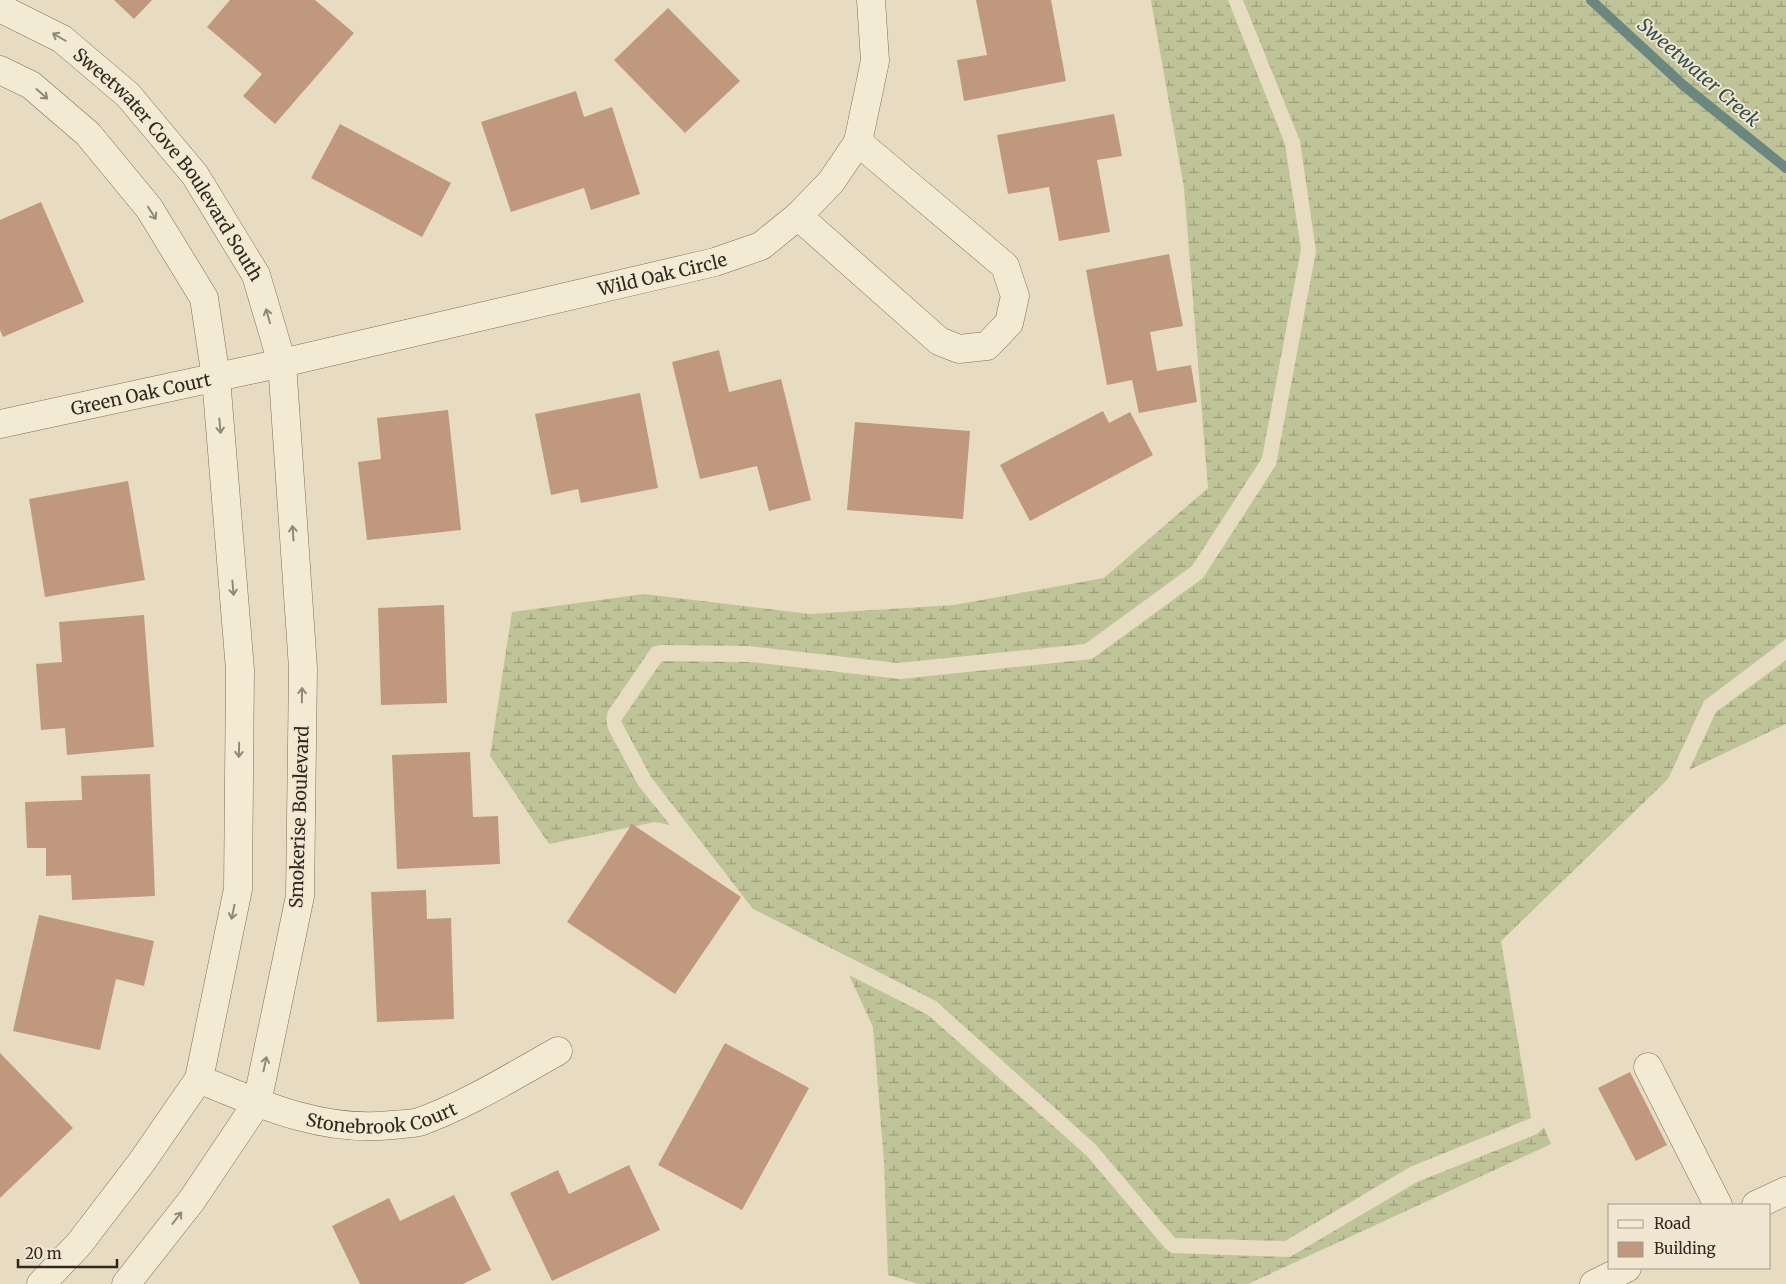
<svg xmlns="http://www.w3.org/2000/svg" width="1786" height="1284" font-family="Merriweather,serif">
	<defs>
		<pattern id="wetland-marsh" width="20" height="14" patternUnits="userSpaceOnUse" patternTransform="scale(1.25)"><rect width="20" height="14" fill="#bfc398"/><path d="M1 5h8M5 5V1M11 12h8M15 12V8" fill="none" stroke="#9c9e7b"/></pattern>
	</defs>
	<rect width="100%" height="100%" fill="#e7dcc2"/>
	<!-- wetland -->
	<g fill="url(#wetland-marsh)">
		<path d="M1151,0H1228L1285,144L1301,249L1262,458L1192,566L1085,644L898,663L748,646L660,645L652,647L608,711L606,719L608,729L638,785L670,825L655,822L549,844L490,756L512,612L644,594L810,614L954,605L1104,578L1208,488L1184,188Z"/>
		<path d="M1243,0H1786V639L1704,701L1668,779L1501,941L1531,1118L1410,1167L1285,1241L1175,1238L1096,1145L936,1001L753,909L651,777L621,721L662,661L750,662L900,679L1092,659L1203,578L1276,465L1316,251L1300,141Z"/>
		<path d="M1786,660V724L1689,770L1716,712Z"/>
		<path d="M849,975L928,1015L1087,1156L1165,1248L1172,1253L1290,1257L1417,1182L1537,1134L1544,1127L1551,1144L1248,1284H919L888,1275L884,1162L873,1027Z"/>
	</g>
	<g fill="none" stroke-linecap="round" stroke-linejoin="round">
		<!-- stream -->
		<path stroke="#6c8780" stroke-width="10" d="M1591,0L1683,85L1786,168"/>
	</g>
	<!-- building -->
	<g fill="#c0987d">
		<path d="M114,0H152L134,19Z"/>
		<path d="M230,0H315L354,33L275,124L243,96L262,74L207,27Z"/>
		<path d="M976,0H1051L1066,81L964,101L957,60L987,55Z"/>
		<path d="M668,8L740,81L685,133L614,60Z"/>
		<path d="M576,91L584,117L612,107L640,194L591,210L584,188L511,212L481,122Z"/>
		<path d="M1114,114L1122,156L1097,160L1110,232L1059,241L1049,187L1008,194L997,135Z"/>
		<path d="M340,124L451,183L422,237L311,178Z"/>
		<path d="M41,202L84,302L3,337L0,330V220Z"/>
		<path d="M1169,254L1183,326L1150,332L1157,371L1191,365L1197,402L1139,413L1132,380L1107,385L1086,270Z"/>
		<path d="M719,350L729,392L781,379L811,500L769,511L757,466L700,479L672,362Z"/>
		<path d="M640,393L658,488L581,503L578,489L551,495L535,414Z"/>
		<path d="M448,410L461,530L367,540L358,462L381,459L377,418Z"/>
		<path d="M1103,411L1109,423L1130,412L1153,455L1030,521L1000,465Z"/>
		<path d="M855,422L970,431L963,519L847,510Z"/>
		<path d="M128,481L145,580L45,597L29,499Z"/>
		<path d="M444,605L447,703L381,705L378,608Z"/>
		<path d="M144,615L154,747L67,755L65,728L41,730L36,664L62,662L59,622Z"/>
		<path d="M470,752L473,817L498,816L500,864L397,869L392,755Z"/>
		<path d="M150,774L155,896L72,900L71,875L46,876V848H27L25,802L82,800L81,776Z"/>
		<path d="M632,824L741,897L675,994L567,922Z"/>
		<path d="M426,890L427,919L451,918L454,1019L377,1022L371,892Z"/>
		<path d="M39,915L154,941L144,986L116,979L100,1050L13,1031Z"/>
		<path d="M725,1043L809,1088L742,1210L658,1165Z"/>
		<path d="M0,1053L73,1128L0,1198Z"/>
		<path d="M1630,1072L1667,1145L1636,1161L1598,1088Z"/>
		<path d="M629,1165L660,1230L552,1281L510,1193L558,1170L569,1194Z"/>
		<path d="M454,1195L491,1270L463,1284H360L332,1226L389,1198L400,1221Z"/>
	</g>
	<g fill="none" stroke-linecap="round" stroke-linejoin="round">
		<!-- minor casing -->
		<g stroke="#7f6e5c" stroke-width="29">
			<g id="minor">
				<path id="s1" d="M0,8L62,39L128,95L195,175L256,275L282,363L303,668L300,896L257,1103L192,1200L126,1284"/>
				<path d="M0,70L31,85L88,134L149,208L204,298L216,378L240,670L238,889L199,1079L141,1163L79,1244L41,1284"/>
				<path d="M798,216L939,341L959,349L987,346L1009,323L1015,296L1005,266L858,142"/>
				<path id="s2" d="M0,424L282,363L715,262L761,246L798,216L831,182L858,142L875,61L871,0"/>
				<path d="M1648,1067L1718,1205"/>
				<path id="s3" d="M199,1079C261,1105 324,1133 392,1125C401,1124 411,1124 419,1122C465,1106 515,1075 558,1051"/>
				<path d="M1756,1205L1786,1191"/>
				<path d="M1594,1284L1627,1268"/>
			</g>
		</g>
		<!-- minor -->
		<use href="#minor" stroke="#f3ead4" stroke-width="28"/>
	</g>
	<!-- one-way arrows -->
	<defs><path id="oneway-shaft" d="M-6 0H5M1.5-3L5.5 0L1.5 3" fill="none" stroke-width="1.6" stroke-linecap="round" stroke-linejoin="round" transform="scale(1.25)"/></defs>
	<g stroke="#928879">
		<use href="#oneway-shaft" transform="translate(59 37) rotate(-150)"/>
		<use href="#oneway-shaft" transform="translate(42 94) rotate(41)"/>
		<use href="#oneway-shaft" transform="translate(152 213) rotate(57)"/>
		<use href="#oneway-shaft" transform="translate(268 316) rotate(-106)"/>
		<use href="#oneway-shaft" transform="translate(220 426) rotate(85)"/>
		<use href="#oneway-shaft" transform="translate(293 533) rotate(-94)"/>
		<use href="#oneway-shaft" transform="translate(233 588) rotate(85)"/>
		<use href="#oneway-shaft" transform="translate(302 695) rotate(-89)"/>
		<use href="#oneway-shaft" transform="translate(239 750) rotate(91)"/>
		<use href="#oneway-shaft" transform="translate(233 912) rotate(102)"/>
		<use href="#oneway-shaft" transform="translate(265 1064) rotate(-78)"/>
		<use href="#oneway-shaft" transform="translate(177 1218) rotate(-52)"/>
	</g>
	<g text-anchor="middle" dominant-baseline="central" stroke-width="4" stroke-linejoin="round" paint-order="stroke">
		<!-- street labels -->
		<g font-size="18" fill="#30271e" stroke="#f0e6d1">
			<text stroke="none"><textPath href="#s1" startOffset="235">Sweetwater Cove Boulevard South</textPath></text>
			<text stroke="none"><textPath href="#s2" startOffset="679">Wild Oak Circle</textPath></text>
			<text stroke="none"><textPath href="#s2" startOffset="144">Green Oak Court</textPath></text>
			<text transform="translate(299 817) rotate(-88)">Smokerise Boulevard</text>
			<text stroke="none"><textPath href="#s3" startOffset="191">Stonebrook Court</textPath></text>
		</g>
		<!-- water labels -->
		<g font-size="19" font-style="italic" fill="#2f4e4c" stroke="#f0e6d1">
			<text transform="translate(1699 72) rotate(41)">Sweetwater Creek</text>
		</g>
	</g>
	<!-- legend -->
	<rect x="1608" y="1204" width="162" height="65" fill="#f0e6d1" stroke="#a39a89"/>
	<rect x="1618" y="1220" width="25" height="8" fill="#f3ead4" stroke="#a39a89"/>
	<text x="1654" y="1229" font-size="15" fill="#30271e">Road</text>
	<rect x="1618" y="1242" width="25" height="15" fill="#c0987d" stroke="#a39a89"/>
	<text x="1654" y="1254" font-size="15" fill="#30271e">Building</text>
	<!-- scale -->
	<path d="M18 1259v8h99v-8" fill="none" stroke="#30271e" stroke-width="2.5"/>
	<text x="25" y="1259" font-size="15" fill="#30271e" stroke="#f0e6d1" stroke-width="4" paint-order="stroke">20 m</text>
</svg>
